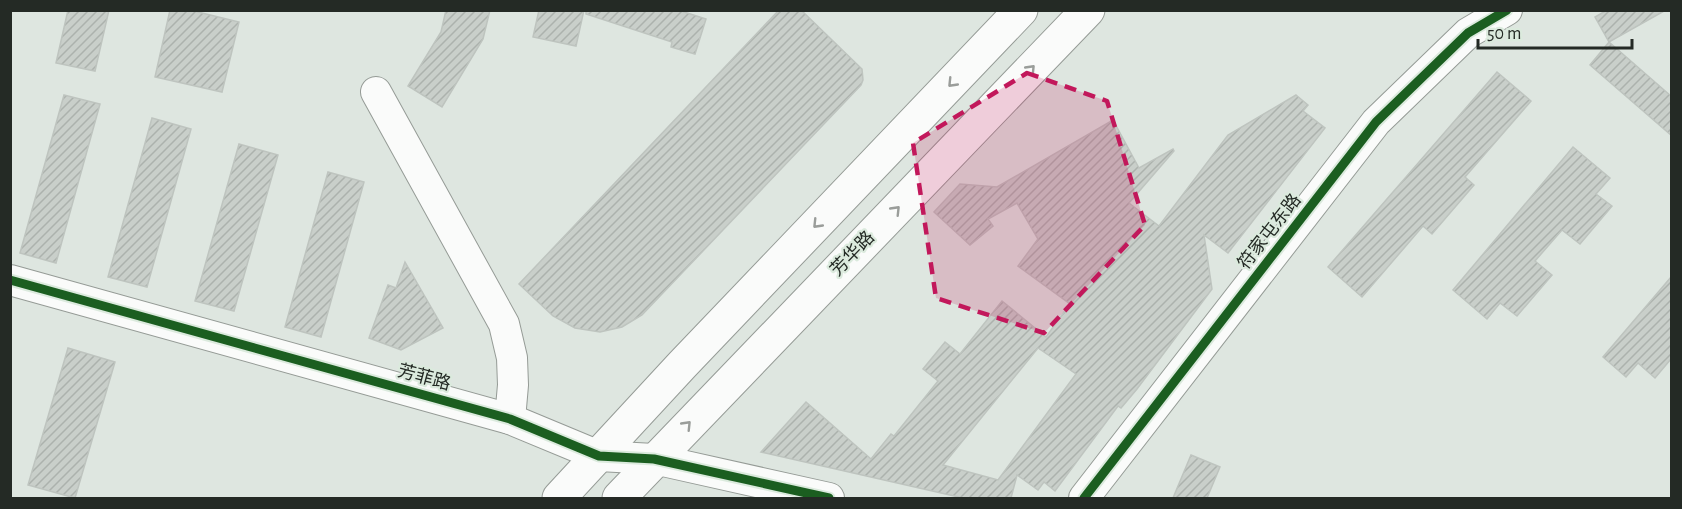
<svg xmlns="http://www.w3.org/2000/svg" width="1682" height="509" font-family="'Alegreya Sans','Noto Sans SC',sans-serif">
	<defs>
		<pattern id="building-hatch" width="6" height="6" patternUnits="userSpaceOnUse" patternTransform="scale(1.5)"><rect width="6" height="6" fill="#c9cfca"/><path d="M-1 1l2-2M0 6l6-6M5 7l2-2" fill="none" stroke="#acb2ad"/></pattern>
	</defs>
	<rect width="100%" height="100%" fill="#dee6e0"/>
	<!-- building -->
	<g fill="url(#building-hatch)" stroke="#bec4bf" stroke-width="1.5" fill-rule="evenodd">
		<path d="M68,10H109L95,71L56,63Z"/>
		<path d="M170,10H190L239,22L222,92L155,77Z"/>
		<path d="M446,10H490L483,39L442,107L408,86L441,32Z"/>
		<path d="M539,10H584L576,46L533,37Z"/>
		<path d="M586,10H678L706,19L695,54L671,47L672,42L586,14Z"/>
		<path d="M779,10H801L862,69L863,80L861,85L642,315L622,327L600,332L575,328L553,316L519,284Z"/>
		<path d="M1607,10H1666L1609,42L1595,17Z"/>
		<path d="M1609,42L1671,96V135L1590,65Z"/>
		<path d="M1497,72L1531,101L1465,177L1474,185L1432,234L1423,226L1362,297L1328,267Z"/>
		<path d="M64,95L100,104L56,263L20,253Z"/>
		<path d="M1296,95L1308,105L1303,111L1325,128L1228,253L1204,235L1212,289L1137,389L1121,408L1118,406L1055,491L1044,482L1038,490L1017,475L1011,498H963L761,452L806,402L871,459L891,434L894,436L938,381L923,369L945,342L960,354L1002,301L1046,337L1070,304L1018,266L1038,239L1017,203L988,219L993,226L970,245L934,212L960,184L997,187L1113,120L1139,168L1173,149L1174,151L1129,203L1159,226L1228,135ZM1038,348L1076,374L998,480L943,465Z"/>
		<path d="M152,118L191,129L147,287L108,277Z"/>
		<path d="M239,144L278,155L234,311L195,301Z"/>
		<path d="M1573,147L1610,178L1596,194L1612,206L1580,244L1562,230L1535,261L1552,275L1517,316L1500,303L1487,319L1453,290Z"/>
		<path d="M328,172L364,182L321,337L285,327Z"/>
		<path d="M405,262L443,328L401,350L369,338L388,285L396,288Z"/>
		<path d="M1671,277V359L1655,378L1638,363L1626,377L1603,357Z"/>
		<path d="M68,348L115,362L75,498L28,485Z"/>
		<path d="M1191,455L1220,467L1207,498H1173Z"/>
	</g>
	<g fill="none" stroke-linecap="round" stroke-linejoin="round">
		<!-- minor casing -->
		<g stroke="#959b96" stroke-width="32">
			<g id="minor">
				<path d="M376,92L504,324L512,358L513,385L510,419"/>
				<path d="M10,280L510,419L599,456L654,459L829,498"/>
				<path d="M1084,498L1376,122L1468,33L1507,10"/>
			</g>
		</g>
		<!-- major casing -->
		<g stroke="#959b96" stroke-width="35">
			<g id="major">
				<path d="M559,498L682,365L1021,10"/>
				<path d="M619,498L1088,10"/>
			</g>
		</g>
		<!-- minor -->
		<use href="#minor" stroke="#fafbfa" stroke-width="30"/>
		<!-- major -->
		<use href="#major" stroke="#fafbfa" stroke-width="33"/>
		<!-- cycleway casing -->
		<g stroke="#dbeadd" stroke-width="13">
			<g id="cycleway">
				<path d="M10,280L510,419L599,456L654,459L829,498"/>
				<path d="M1084,498L1376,122L1468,33L1507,10"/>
			</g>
		</g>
		<!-- cycleway -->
		<use href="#cycleway" stroke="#1b5e20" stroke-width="9"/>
	</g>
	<!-- one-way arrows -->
	<defs><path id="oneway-chevron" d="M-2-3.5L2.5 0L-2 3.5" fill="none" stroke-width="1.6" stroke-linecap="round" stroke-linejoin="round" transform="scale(1.5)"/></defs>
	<g stroke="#9a9d9a">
		<use href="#oneway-chevron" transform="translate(1031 69) rotate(-46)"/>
		<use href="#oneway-chevron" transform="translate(952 83) rotate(134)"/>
		<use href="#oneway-chevron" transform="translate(896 210) rotate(-46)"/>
		<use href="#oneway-chevron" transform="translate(817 224) rotate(134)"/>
		<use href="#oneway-chevron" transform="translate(687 425) rotate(-46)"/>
	</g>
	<!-- marked area -->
	<path fill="#c2185b" fill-opacity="0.2" stroke="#c2185b" stroke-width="4.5" stroke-dasharray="12 8" stroke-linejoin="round" d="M1027,73L1107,101L1145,225L1044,333L936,298L913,143Z"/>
	<g text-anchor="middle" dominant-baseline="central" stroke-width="4.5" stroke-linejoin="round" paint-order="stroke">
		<!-- street labels -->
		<g font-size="18" fill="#242a25" stroke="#dbeadd">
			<text transform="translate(1270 232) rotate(-52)">符家屯东路</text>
			<text transform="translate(853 254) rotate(-46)">芳华路</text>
			<text transform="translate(424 378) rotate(15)">芳菲路</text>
		</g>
	</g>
	<!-- border -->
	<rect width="1682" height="509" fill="none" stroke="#242a25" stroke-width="24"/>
	<!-- scale -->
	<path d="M1478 39v9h154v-9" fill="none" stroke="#242a25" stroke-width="3"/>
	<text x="1487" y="39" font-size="18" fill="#242a25" stroke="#dbeadd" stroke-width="4.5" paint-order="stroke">50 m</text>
</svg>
